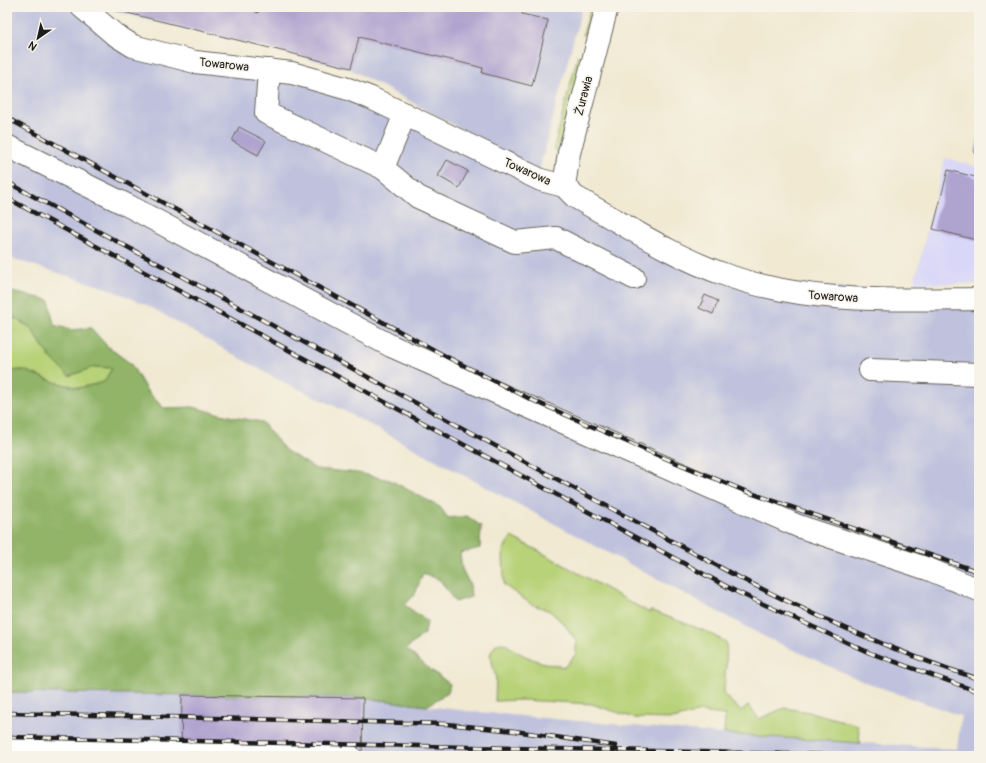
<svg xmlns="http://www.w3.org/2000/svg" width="986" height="763" font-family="Pangolin,sans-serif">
	<rect width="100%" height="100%" fill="#f7f3e8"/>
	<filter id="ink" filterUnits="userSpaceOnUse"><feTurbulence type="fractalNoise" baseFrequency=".025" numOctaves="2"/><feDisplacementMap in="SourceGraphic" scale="8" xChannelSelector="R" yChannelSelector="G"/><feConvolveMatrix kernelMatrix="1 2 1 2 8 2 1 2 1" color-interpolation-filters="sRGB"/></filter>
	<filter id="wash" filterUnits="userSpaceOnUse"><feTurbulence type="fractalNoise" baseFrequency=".012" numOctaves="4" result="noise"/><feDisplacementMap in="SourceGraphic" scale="16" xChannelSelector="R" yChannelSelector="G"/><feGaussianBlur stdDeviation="0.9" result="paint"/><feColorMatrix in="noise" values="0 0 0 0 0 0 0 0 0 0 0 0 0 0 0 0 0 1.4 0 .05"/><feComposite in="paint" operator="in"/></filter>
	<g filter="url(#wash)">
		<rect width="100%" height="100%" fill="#f1e9d2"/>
		<!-- built -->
		<path fill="#d9d7f8" d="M945,158L979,167V284L914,283Z"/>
		<!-- industrial -->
		<g fill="#c0c2dd">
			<path d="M7,7H81L132,48L348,90L727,278L979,300V756H7V692L363,698L467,711L724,734L957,749L961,716L862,681L765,637L335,406L275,378L145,304L106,288L7,257Z"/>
			<path d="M96,7H582L539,171L350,69Z"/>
		</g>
		<!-- green -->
		<g fill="#b7d278" stroke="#6a774a">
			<path d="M591,7H596L589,33L583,35Z"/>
			<path d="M578,55L582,62L558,154L554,147Z"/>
			<path d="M7,314L30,327L50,357L69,376L94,367L112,368L104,382L79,388L54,382L24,370L7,371Z"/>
			<path d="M511,537L537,550L650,613V610L705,631L726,642C728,661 724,677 724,695L741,711L748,705L759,719L784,708L810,712L858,725L860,743L724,734L725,715L700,712L673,719L634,718L592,704L522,700L495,701L496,678L490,654L496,644L504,643C523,657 541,664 565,667L576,654V641L565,625L550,611L531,604L504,585L503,550Z"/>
		</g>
		<!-- forest -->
		<path fill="#91b468" stroke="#566842" d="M7,291L49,300L54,325L72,330L91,328L107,346L131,364L147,391L164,408L192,407L233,417L262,422L285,450L316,469L358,473L390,480L440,507L448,518L467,516L481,526L480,548L460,553L462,569L470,585L471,597L455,602L440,580L423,573L415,594L405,605L427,621L425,633L406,649L432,671L450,684L448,692L427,706L363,698L7,692V371L24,370L54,382L79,388L104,382L112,368L94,367L69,376L50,357L30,327L7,314Z"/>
		<g id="blocks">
			<!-- building -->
			<g fill="#afa3cf">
				<path d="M103,7H255L254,11L258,13L259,7H524L522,14L548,20L532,86L482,73L483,68L359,37L351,68Z"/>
				<path d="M239,127L266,141L258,155L232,141Z"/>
				<path d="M978,139H979V155L975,154Z"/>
				<path d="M447,160L468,171L459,188L438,176Z"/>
				<path d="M948,170L979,178V229L976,240L933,229Z"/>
				<path d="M705,295L718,301L713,314L699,308Z"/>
				<path d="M182,695L363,698L362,756H181Z"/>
			</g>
		</g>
	</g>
	<g filter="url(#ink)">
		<use href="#blocks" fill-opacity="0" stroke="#67645c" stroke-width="1"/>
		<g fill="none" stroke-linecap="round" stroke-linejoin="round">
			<!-- minor casing -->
			<g stroke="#67645c" stroke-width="24">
				<g id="minor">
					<path d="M82,7L114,34L133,46L195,62L292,73L348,89L371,98L541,180L564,186L575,197C624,224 673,257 726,275C807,304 894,300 979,299"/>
					<path d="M269,70L266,113L383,168L405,114"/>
					<path d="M7,146L127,205L391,346L798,526L928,569L979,590"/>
					<path d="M383,168L418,197L515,242L556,238L634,278"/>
					<path d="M564,186L569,153L607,7"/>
					<path d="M870,370L979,374"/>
					<path d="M7,749L350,756"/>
				</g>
			</g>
			<!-- minor -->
			<use href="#minor" stroke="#fff" stroke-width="22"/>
			<!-- rail casing -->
			<g stroke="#1c1c1c" stroke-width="4.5">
				<g id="rail">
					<path d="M7,118L447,357L532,400L650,452L745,491L979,572"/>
					<path d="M7,182L740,578C818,617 896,653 979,679"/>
					<path d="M7,198L735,591L870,653L979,692"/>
					<path d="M7,713L447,724L515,731L616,746"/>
					<path d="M7,737L886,756"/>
				</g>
			</g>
			<!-- rail -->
			<use href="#rail" stroke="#f7f3e8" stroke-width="3" stroke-dasharray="9" stroke-linecap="butt"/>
		</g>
	</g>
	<g text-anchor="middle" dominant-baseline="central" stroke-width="3" stroke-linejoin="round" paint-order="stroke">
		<!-- street labels -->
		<g font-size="12" fill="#1c1c1c" stroke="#f7f3e8">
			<text transform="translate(224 65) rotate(6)">Towarowa</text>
			<text transform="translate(584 96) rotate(-75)">Żurawia</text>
			<text transform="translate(527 172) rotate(24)">Towarowa</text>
			<text transform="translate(833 297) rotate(4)">Towarowa</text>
		</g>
	</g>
	<!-- margin -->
	<rect width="986" height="763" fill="none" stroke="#f7f3e8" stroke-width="24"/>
	<!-- north arrow -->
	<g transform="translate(38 38) rotate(214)" stroke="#f7f3e8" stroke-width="3" paint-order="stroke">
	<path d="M0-3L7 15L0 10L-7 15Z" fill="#1c1c1c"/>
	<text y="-6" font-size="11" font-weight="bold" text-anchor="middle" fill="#1c1c1c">N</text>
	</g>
</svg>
